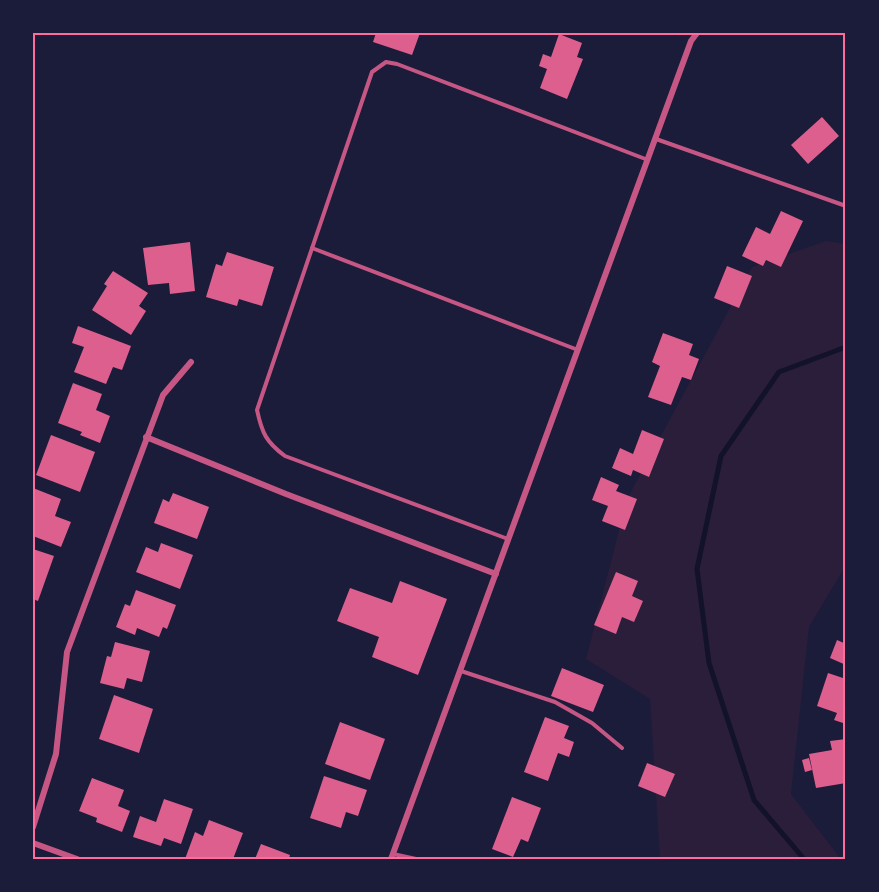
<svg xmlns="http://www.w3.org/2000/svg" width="879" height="892" font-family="Rubik,sans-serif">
	<rect width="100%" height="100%" fill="#1b1b3a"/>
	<!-- green -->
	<path fill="#2a1e3b" d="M826,241L846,244V565L809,627L791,794L840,858L843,859H660L650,699L586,659L627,499L752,267Z"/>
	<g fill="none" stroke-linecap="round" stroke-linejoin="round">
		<!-- stream -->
		<path stroke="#12122b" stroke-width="5" d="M804,859L754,800L709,663L697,569L721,456L779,372L846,347"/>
	</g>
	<!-- building -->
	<g fill="#dd5f8e">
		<path d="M376,33H420L412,55L373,42Z"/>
		<path d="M559,34L582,43L577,57L583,59L567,99L540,88L547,69L539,66L543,54L551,57Z"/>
		<path d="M822,117L839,136L808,164L791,145Z"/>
		<path d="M781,211L803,221L781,267L766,260L763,266L742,256L756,227L770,234Z"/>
		<path d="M190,242L195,291L170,294L169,283L148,285L143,248Z"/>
		<path d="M227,252L274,267L262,306L239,299L237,306L206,297L216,264L222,266Z"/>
		<path d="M727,266L752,276L739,308L714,298Z"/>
		<path d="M113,271L148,293L139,306L146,311L131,335L92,310L107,286L104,284Z"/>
		<path d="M78,326L131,346L122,370L113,367L106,384L74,372L84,347L72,343Z"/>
		<path d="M663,333L693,344L689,355L699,359L691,380L682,377L671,405L648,397L660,366L652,362Z"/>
		<path d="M73,383L102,394L96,410L110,416L100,443L80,435L82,432L58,423Z"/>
		<path d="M642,430L664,439L649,477L633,470L631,476L612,468L620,448L633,454Z"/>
		<path d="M51,435L95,452L80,492L36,475Z"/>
		<path d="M601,477L619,485L616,491L637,499L625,530L602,521L608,506L592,500Z"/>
		<path d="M33,488L61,499L55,516L71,522L61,547L33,536Z"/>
		<path d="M173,493L209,507L197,539L154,523L163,499L169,502Z"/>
		<path d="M161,543L193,555L180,589L136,572L146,547L158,552Z"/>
		<path d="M33,549L54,556L38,601L33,599Z"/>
		<path d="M616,572L638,581L632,596L643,601L634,622L622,617L616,634L594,625Z"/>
		<path d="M400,581L447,599L418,675L372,657L379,637L337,621L350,588L392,603Z"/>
		<path d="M136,590L176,605L167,629L163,627L159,637L137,628L135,635L116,627L125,604L130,606Z"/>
		<path d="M837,640L846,644V665L830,658Z"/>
		<path d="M115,642L150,651L142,682L127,678L124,689L100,683L107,656L111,657Z"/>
		<path d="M562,668L604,685L593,712L551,696Z"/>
		<path d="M828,673L846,679V724L834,720L837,713L817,706Z"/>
		<path d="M114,695L153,709L139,753L99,739Z"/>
		<path d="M545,717L569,726L564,738L574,742L569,757L558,753L548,781L524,772Z"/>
		<path d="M340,722L385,739L370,780L325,764Z"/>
		<path d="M846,739V783L816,788L809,754L832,750L830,741Z"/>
		<path d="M809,758L812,770L805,772L802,760Z"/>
		<path d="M647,763L675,774L665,797L638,786Z"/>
		<path d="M324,776L367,790L358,816L346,812L341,828L310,818Z"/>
		<path d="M92,778L124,790L118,806L130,811L122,832L96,822L97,818L79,811Z"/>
		<path d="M512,797L541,808L528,842L521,839L513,857L492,849Z"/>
		<path d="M164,799L193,809L181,844L164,838L161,846L133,837L140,816L156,822Z"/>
		<path d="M209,820L243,833L233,859H185L195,832L203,836Z"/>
		<path d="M261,844L290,855L289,859H255Z"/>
	</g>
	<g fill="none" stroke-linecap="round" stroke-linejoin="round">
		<!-- service -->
		<g stroke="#c65784" stroke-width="4">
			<path d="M656,139L846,206"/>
			<path d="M312,248L578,350"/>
			<path d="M508,539L285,456C266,442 262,433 257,410L372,72L386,62L397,64L648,160"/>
			<path d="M461,671L555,702L592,723L622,748"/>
			<path d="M393,854L416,859"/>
		</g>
		<!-- minor -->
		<g stroke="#c65784" stroke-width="6">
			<path d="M146,437L286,494L496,574"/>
			<path d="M33,827L56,754L67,652L163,395L191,362"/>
			<path d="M33,843L77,859"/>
			<path d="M391,859L691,41L697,33"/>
		</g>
	</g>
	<!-- border -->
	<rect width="879" height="892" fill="none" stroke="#1b1b3a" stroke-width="69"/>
	<rect x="34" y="34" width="810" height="824" fill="none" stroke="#ff6b9d" stroke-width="2"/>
</svg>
